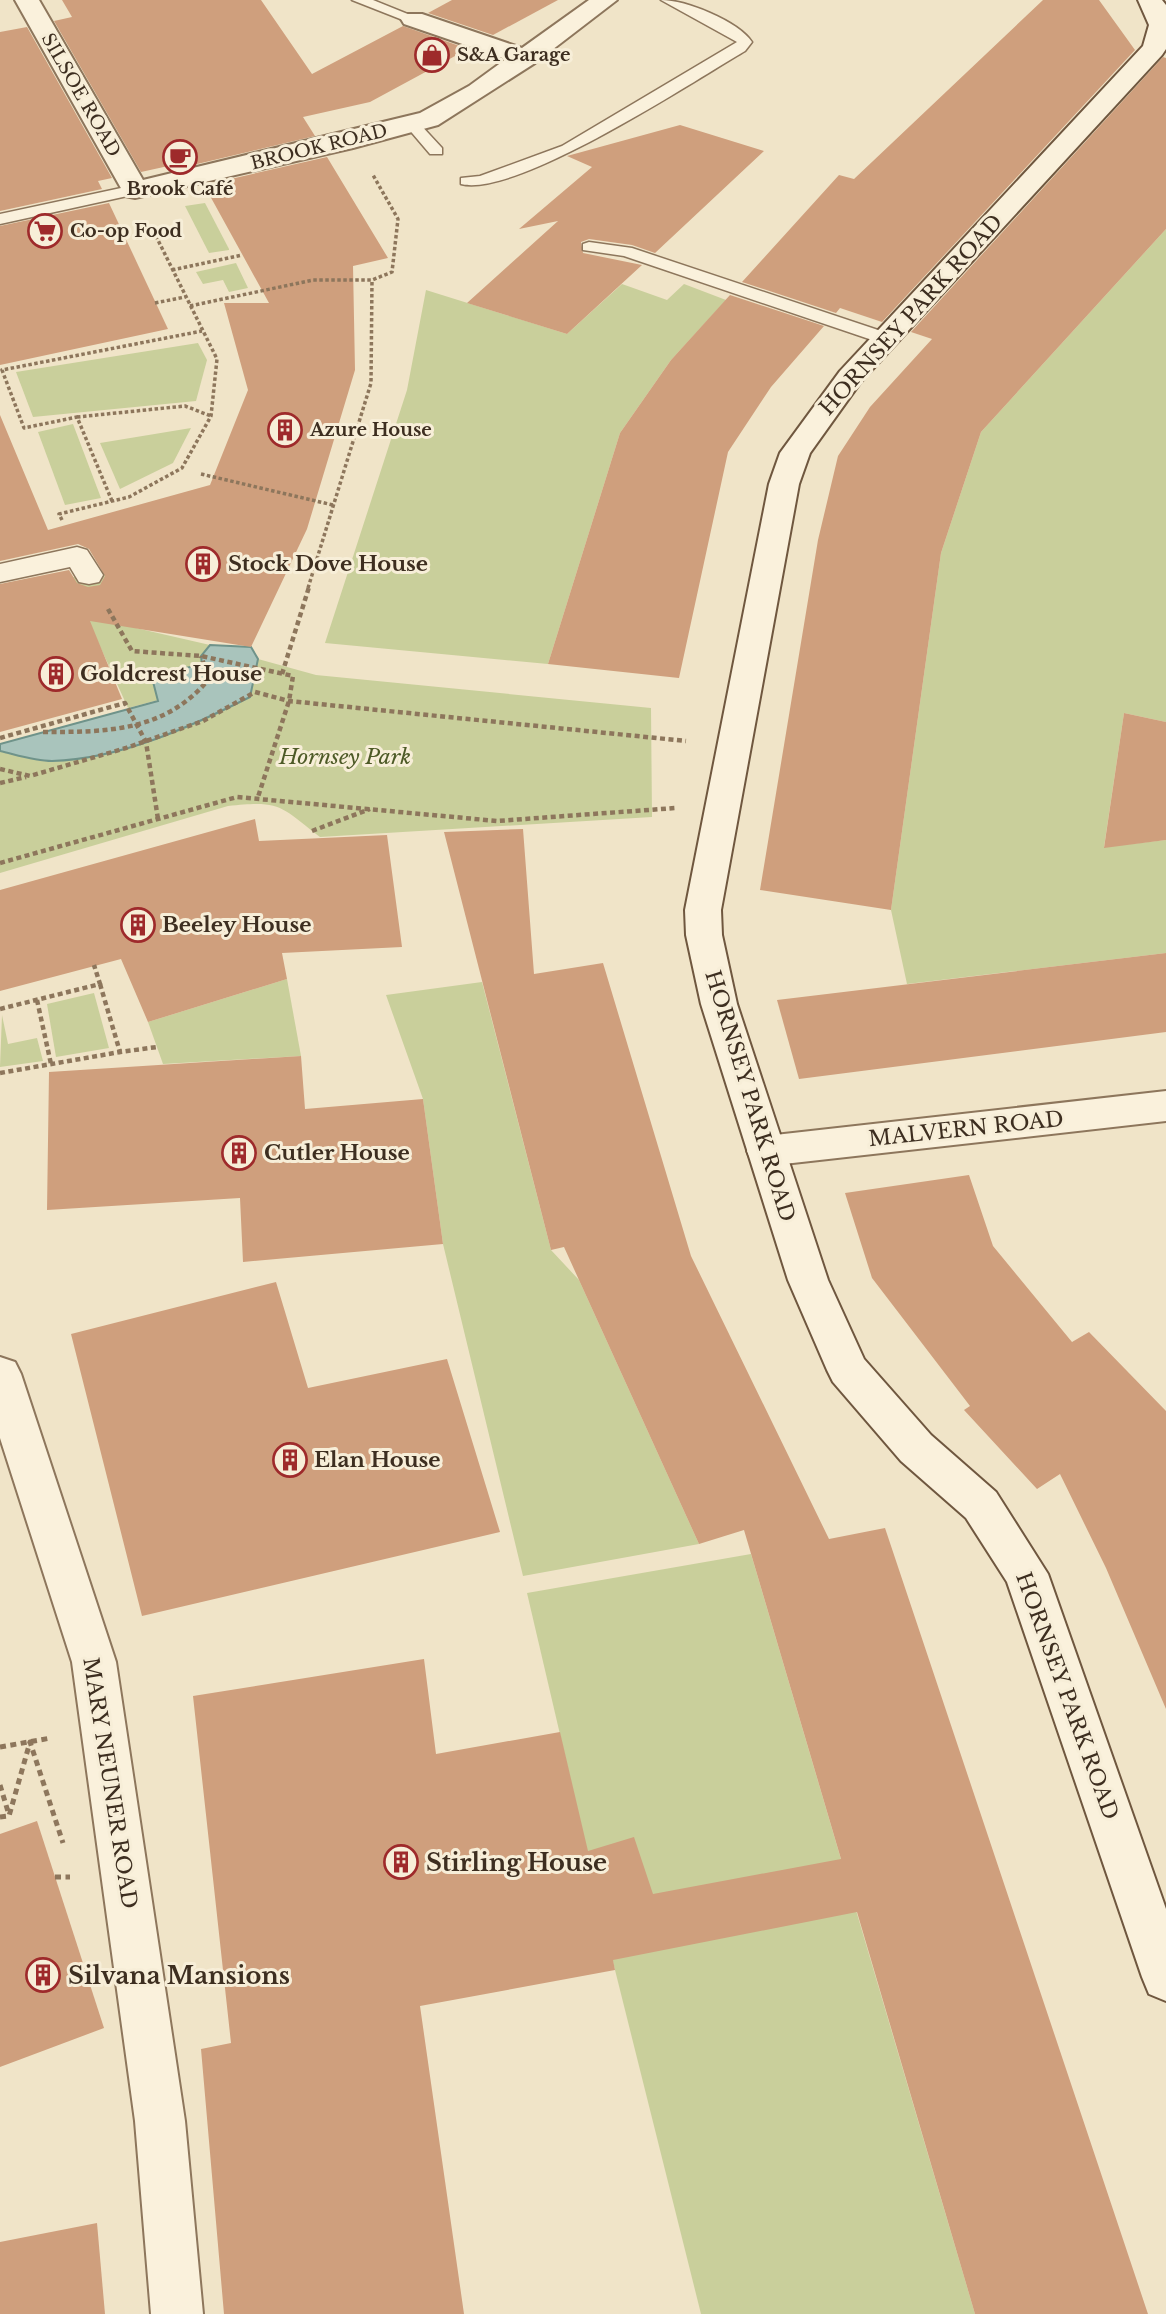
<svg xmlns="http://www.w3.org/2000/svg" width="1166" height="2314" font-family="'Libre Baskerville',serif">
	<rect width="100%" height="100%" fill="#f0e4c8"/>
	<!-- green -->
	<g fill="#c9cf9b">
		<path d="M205,203L229,249V250L209,253L185,206Z"/>
		<path d="M1166,229V722L1124,713L1104,847L1166,840V953L907,984L891,910L941,553L981,432Z"/>
		<path d="M236,263L248,288L229,292L223,280L203,284L196,272Z"/>
		<path d="M622,284L667,300L684,284L726,300L671,360L620,433L548,664L325,643L407,390L426,290L567,334Z"/>
		<path d="M198,343L207,360L196,401L33,417L16,372Z"/>
		<path d="M73,424L101,498L65,505L38,432Z"/>
		<path d="M191,428L173,463L120,489L100,443Z"/>
		<path d="M111,569L136,628L210,645L201,656L202,665L151,674L158,700L128,708L69,578Z"/>
		<path d="M258,659L316,675L651,708L652,817L320,837C280,806 281,800 228,806L0,873V751L25,757L250,694Z"/>
		<path d="M287,979L301,1056L163,1064L148,1022Z"/>
		<path d="M482,982L551,1250L579,1280L699,1544L523,1576L443,1244L423,1099L386,995Z"/>
		<path d="M94,993L109,1048L56,1057L47,1004Z"/>
		<path d="M2,1015L8,1044L37,1038L43,1061L0,1067Z"/>
		<path d="M751,1554L975,2314H701L615,1970L527,1593Z"/>
	</g>
	<!-- water -->
	<path fill="#a9c4bc" stroke="#6f938a" stroke-width="2" d="M210,645L251,647L258,659L250,697C190,727 121,759 52,761C35,761 17,755 0,751V744L158,701L151,674L202,665L201,656Z"/>
	<!-- building -->
	<g fill="#cf9f7d">
		<path d="M62,0H261L312,74L403,26L468,49L370,102L303,117L315,136L193,165L191,161L141,172L54,21L72,17Z"/>
		<path d="M452,0H558L493,35L428,13Z"/>
		<path d="M1043,0H1099L1135,50L882,322L840,308L836,313L742,282L839,175L854,179Z"/>
		<path d="M27,27L112,178L98,181L102,189L0,211V32Z"/>
		<path d="M1163,57L1166,58V229L981,432L941,553L891,910L760,890L818,540L838,456L870,407L932,339L911,332Z"/>
		<path d="M680,125L764,151L655,253L632,245L589,239L581,242L583,253L642,265L567,334L467,303L558,221L519,229L592,167L567,156Z"/>
		<path d="M327,157L388,258L353,266L355,370L307,529L251,647L90,621L122,699L0,732V584L69,570L77,583L88,587L100,585L105,576L89,549L78,544L0,561V415L48,530L210,485L248,390L224,303H269L204,185Z"/>
		<path d="M109,203L168,329L0,365V226Z"/>
		<path d="M730,295L824,326L771,387L728,452L679,678L548,664L620,433L671,360Z"/>
		<path d="M1124,713L1166,722V840L1104,848Z"/>
		<path d="M255,819L259,841L387,835L402,947L282,953L287,979L148,1022L121,959L0,991V890Z"/>
		<path d="M523,829L534,974L603,963L691,1256L829,1539L885,1528L1148,2314H975L857,1912L613,1960L615,1970L420,2006L464,2314H224L201,2049L231,2043L193,1696L424,1659L436,1754L560,1732L588,1851L634,1837L653,1894L841,1859L744,1530L699,1544L564,1247L551,1250L444,832Z"/>
		<path d="M1166,953V1032L799,1079L777,1000Z"/>
		<path d="M301,1056L305,1109L423,1099L443,1244L243,1262L240,1198L47,1210L49,1072Z"/>
		<path d="M969,1175L993,1246L1072,1342L1089,1332L1166,1411V1709L1106,1568L1060,1474L1037,1489L964,1410L970,1406L872,1278L845,1193Z"/>
		<path d="M276,1282L308,1388L447,1359L500,1532L142,1616L71,1334Z"/>
		<path d="M37,1821L104,2028L0,2067V1834Z"/>
		<path d="M97,2223L105,2314H0V2242Z"/>
	</g>
	<g fill="none" stroke-linecap="round" stroke-linejoin="round">
		<!-- service casing -->
		<g stroke="#8d765c" stroke-width="3">
			<g id="service">
				<path d="M352,0H373L420,19L418,22H408Z"/>
				<path d="M661,0C686,0 738,21 752,42L745,51C692,82 516,198 461,184V178L480,176L562,146L737,42Z"/>
				<path d="M412,119L417,121L442,148V154H430L407,127L404,124Z"/>
				<path d="M135,185L141,187V193L0,224V214Z"/>
				<path d="M589,242L632,248L893,335L895,339L893,343H881L624,256L583,250V244Z"/>
			</g>
		</g>
		<!-- pedestrian casing -->
		<g stroke="#8d765c" stroke-width="3">
			<path id="pedestrian" d="M77,547L87,550L103,575L99,582L89,584L79,582L70,567L0,582V564Z"/>
		</g>
		<!-- minor casing -->
		<g stroke="#8d765c" stroke-width="4">
			<g id="minor">
				<path d="M15,0H39L143,180L420,113L469,86L506,59L404,24L401,19L404,14H422L522,48L589,0H617L535,63L438,125L353,148L135,198L125,196L122,190Z"/>
				<path d="M1166,1091V1121L766,1166L752,1162L747,1151L752,1140L766,1136Z"/>
			</g>
		</g>
		<!-- tertiary casing -->
		<g stroke="#8d765c" stroke-width="4">
			<path id="tertiary" d="M0,1357L15,1362L21,1374L116,1662L185,2121L203,2314H151L135,2121L72,1662L0,1438Z"/>
		</g>
		<!-- secondary casing -->
		<g stroke="#6f573f" stroke-width="4">
			<path id="secondary" d="M1138,0H1162L1166,5V49L1162,55L860,383L810,453L799,484L721,910L722,935L737,1004L828,1280L864,1359L931,1435L996,1492L1048,1574L1166,1909V2001L1149,1994L1142,1977L1007,1582L966,1518L901,1461L833,1382L827,1370L788,1280L701,1004L686,935L685,910L769,484L780,453L840,371L1143,46L1149,25Z"/>
		</g>
		<!-- path-far2 -->
		<g stroke="#8d765c" stroke-width="3.5" stroke-dasharray="3.5 2.5" stroke-linecap="butt">
			<path d="M172,270L242,255"/>
			<path d="M155,303L185,297"/>
			<path d="M190,306L313,280H372L392,272L398,219L373,175"/>
			<path d="M77,417L185,406L211,416"/>
			<path d="M201,474L333,505"/>
			<path d="M112,501L77,417L24,428L2,370L202,331"/>
			<path d="M62,520L59,514L129,497L182,468L211,416L217,359L151,226"/>
			<path d="M308,588L371,383L372,280"/>
		</g>
		<!-- path-far1 -->
		<g stroke="#8d765c" stroke-width="4.5" stroke-dasharray="5 3.5" stroke-linecap="butt">
			<path d="M108,609L132,651L201,656L293,676L289,701L258,797"/>
			<path d="M282,674L309,587"/>
			<path d="M43,732C107,732 165,732 209,679L201,656"/>
			<path d="M0,738L125,703L146,742L158,819"/>
			<path d="M0,769L30,776L126,748L203,721L255,692L289,701L686,741"/>
			<path d="M0,783L26,777"/>
			<path d="M312,831L370,809"/>
			<path d="M0,863L237,797L497,821L675,808"/>
			<path d="M100,984L120,1052L157,1047"/>
			<path d="M37,1000L51,1064"/>
			<path d="M0,1009L100,984L94,965"/>
			<path d="M0,1073L120,1052"/>
		</g>
		<!-- path -->
		<g stroke="#8d765c" stroke-width="5" stroke-dasharray="6 4.5" stroke-linecap="butt">
			<path d="M0,1747L51,1738"/>
			<path d="M0,1785L9,1815"/>
			<path d="M0,1817L9,1816L30,1742L63,1843"/>
			<path d="M55,1877H70"/>
		</g>
		<!-- service -->
		<use href="#service" fill="#faf1dc" fill-rule="evenodd"/>
		<!-- pedestrian -->
		<use href="#pedestrian" fill="#faf1dc" fill-rule="evenodd"/>
		<!-- minor -->
		<use href="#minor" fill="#faf1dc" fill-rule="evenodd"/>
		<!-- tertiary -->
		<use href="#tertiary" fill="#faf1dc" fill-rule="evenodd"/>
		<!-- secondary -->
		<use href="#secondary" fill="#faf1dc" fill-rule="evenodd"/>
	</g>
	<!-- icons -->
	<defs>
		<g id="shop-ring" transform="scale(1.75)"><circle r="9.5" fill="#f7eed8" stroke="#9e2a2b" stroke-width="1.5"/><path d="M-5-2.5h2.3a2.7 3.5 0 0 1 5.4 0H5L5.5 6h-11ZM-1.5-2.5h3a1.5 2.3 0 0 0-3 0Z" fill="#9e2a2b"/></g>
		<g id="cafe-ring" transform="scale(1.75)"><circle r="9.5" fill="#f7eed8" stroke="#9e2a2b" stroke-width="1.5"/><path d="M-5.5-4.5H6V0H3Q3 3.5 0 3.5H-2.5Q-5.5 3.5-5.5 0ZM3-3.2v2h1.7v-2ZM-6 4.5H4V6H-6Z" fill="#9e2a2b"/></g>
		<g id="supermarket-ring" transform="scale(1.75)"><circle r="9.5" fill="#f7eed8" stroke="#9e2a2b" stroke-width="1.5"/><path d="M-6-5.5h2.5l.6 2H6L4.5 2H-2.5L-4.4-4H-6ZM-1.5 3.2a1.3 1.3 0 1 0 .1 0ZM3 3.2a1.3 1.3 0 1 0 .1 0Z" fill="#9e2a2b"/></g>
		<g id="building-ring" transform="scale(1.75)"><circle r="9.5" fill="#f7eed8" stroke="#9e2a2b" stroke-width="1.5"/><path d="M-4-6H4V6H1V3H-1V6H-4ZM-2.5-4.3h1.7v1.8h-1.7ZM.8-4.3h1.7v1.8H.8ZM-2.5-1h1.7V.8h-1.7ZM.8-1h1.7V.8H.8Z" fill="#9e2a2b"/></g>
	</defs>
	<g fill-rule="evenodd">
		<use href="#shop-ring" x="432" y="55"/>
		<use href="#cafe-ring" x="180" y="157"/>
		<use href="#supermarket-ring" x="45" y="231"/>
		<use href="#building-ring" x="285" y="430"/>
		<use href="#building-ring" x="203" y="564"/>
		<use href="#building-ring" x="56" y="674"/>
		<use href="#building-ring" x="138" y="925"/>
		<use href="#building-ring" x="239" y="1153"/>
		<use href="#building-ring" x="290" y="1460"/>
		<use href="#building-ring" x="401" y="1862"/>
		<use href="#building-ring" x="43" y="1975"/>
	</g>
	<g text-anchor="middle" dominant-baseline="central" stroke-width="6" stroke-linejoin="round" paint-order="stroke">
		<!-- far-poi labels -->
		<g font-size="18" font-weight="bold" fill="#3d2e20" stroke="#f7eed8" text-anchor="start">
			<text x="457" y="55">S&amp;A Garage</text>
			<text x="180" y="189" text-anchor="middle">Brook Café</text>
			<text x="70" y="231">Co-op Food</text>
			<text x="310" y="430">Azure House</text>
		</g>
		<!-- far-street labels -->
		<g font-size="18" fill="#3d2e20" stroke="#f7eed8">
			<text transform="translate(81 95) rotate(60)">SILSOE ROAD</text>
			<text transform="translate(319 147) rotate(-14)">BROOK ROAD</text>
		</g>
		<!-- street labels -->
		<g font-size="21" fill="#3d2e20" stroke="#f7eed8">
			<text transform="translate(911 315) rotate(-48)">HORNSEY PARK ROAD</text>
			<text transform="translate(750 1096) rotate(73)">HORNSEY PARK ROAD</text>
			<text transform="translate(966 1129) rotate(-6)">MALVERN ROAD</text>
			<text transform="translate(1067 1696) rotate(70)">HORNSEY PARK ROAD</text>
			<text transform="translate(110 1783) rotate(81)">MARY NEUNER ROAD</text>
		</g>
		<!-- poi labels -->
		<g font-size="21" font-weight="bold" fill="#3d2e20" stroke="#f7eed8" text-anchor="start">
			<text x="228" y="564">Stock Dove House</text>
			<text x="80" y="674">Goldcrest House</text>
			<text x="162" y="925">Beeley House</text>
			<text x="264" y="1153">Cutler House</text>
			<text x="314" y="1460">Elan House</text>
		</g>
		<!-- park labels -->
		<g font-size="21" font-style="italic" fill="#4d5a26" stroke="#f7eed8">
			<text x="345" y="757">Hornsey Park</text>
		</g>
		<!-- near-poi labels -->
		<g font-size="24" font-weight="bold" fill="#3d2e20" stroke="#f7eed8" text-anchor="start">
			<text x="426" y="1862">Stirling House</text>
			<text x="68" y="1975">Silvana Mansions</text>
		</g>
	</g>
</svg>
